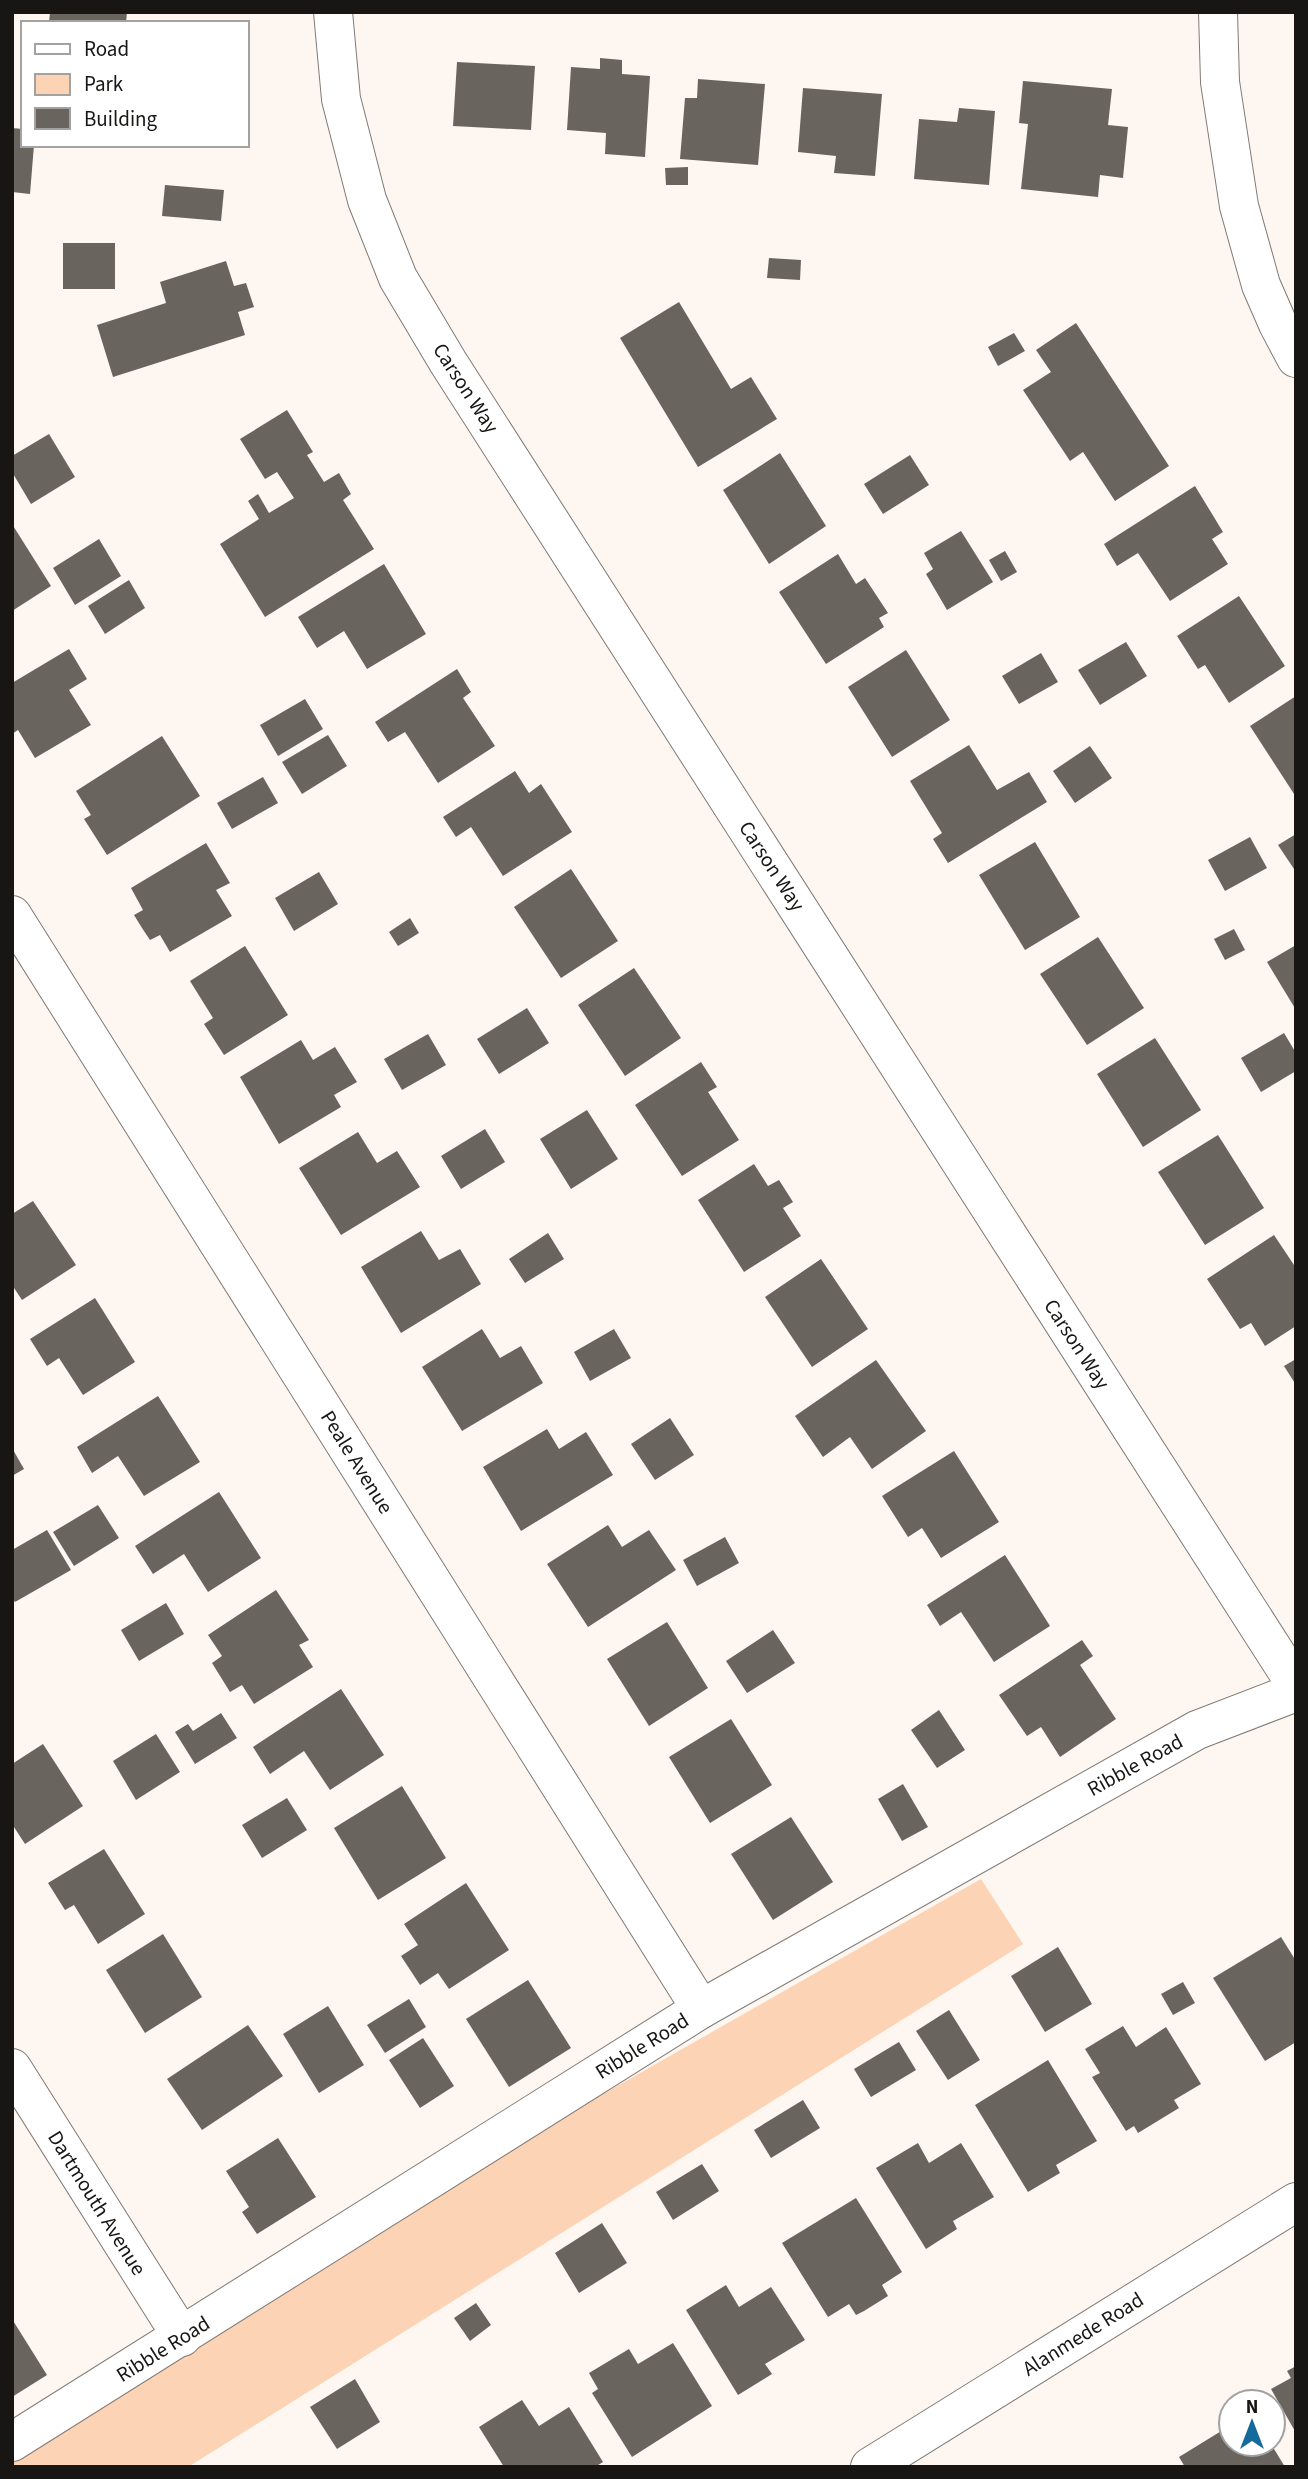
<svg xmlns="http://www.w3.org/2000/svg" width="1308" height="2479" font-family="'Source Sans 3',sans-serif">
	<rect width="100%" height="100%" fill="#fdf6f1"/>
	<!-- green -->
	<path fill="#fcd3b4" d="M981,1879L1023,1944L188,2467H12V2462L575,2110Z"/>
	<!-- building -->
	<g fill="#6a645f">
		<path d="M50,12H127L126,23H49Z"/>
		<path d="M600,58L622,60V74L650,76L645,157L605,154L606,133L567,130L571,67L600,69Z"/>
		<path d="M457,62L535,66L531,130L453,126Z"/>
		<path d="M698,79L765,84L758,165L680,159L685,98H697Z"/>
		<path d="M1023,81L1112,89L1108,125L1128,127L1123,178L1100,175L1098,197L1021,189L1028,124L1019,123Z"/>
		<path d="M803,88L882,94L875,176L834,173L836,156L798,152Z"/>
		<path d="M959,108L995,111L989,185L914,179L919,119L957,122Z"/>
		<path d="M12,128L23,129V145H34L30,194L12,192Z"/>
		<path d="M688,167V185H666L665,168Z"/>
		<path d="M165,185L224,190L221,221L162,216Z"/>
		<rect x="63" y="243" width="52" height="46"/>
		<path d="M769,258L801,260L800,280L767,278Z"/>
		<path d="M226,261L234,286L246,283L254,307L238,312L245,335L113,377L97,325L166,303L160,282Z"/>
		<path d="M679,302L731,389L751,377L777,419L698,467L620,338Z"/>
		<path d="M1076,323L1169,466L1115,501L1083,452L1070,461L1023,390L1051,372L1036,350Z"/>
		<path d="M1014,333L1025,351L998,366L988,347Z"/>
		<path d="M287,410L313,452L307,455L324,482L339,473L351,494L343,500L374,549L265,617L220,544L259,519L248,501L258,494L269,513L294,498L277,472L265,479L240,439Z"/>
		<path d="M49,434L75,477L31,504L12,472V456Z"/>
		<path d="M780,453L826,526L769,564L723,490Z"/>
		<path d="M910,455L929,485L883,514L864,484Z"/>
		<path d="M1195,486L1223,532L1212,539L1228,564L1170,601L1138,553L1117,566L1104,544Z"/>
		<path d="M12,524L51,586L12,611Z"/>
		<path d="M961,531L993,582L947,610L926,574L933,569L924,553Z"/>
		<path d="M99,539L121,576L75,605L53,568Z"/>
		<path d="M1005,551L1017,572L1001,581L989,560Z"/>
		<path d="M838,554L856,584L865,578L888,613L879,618L884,627L826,664L779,592Z"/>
		<path d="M384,564L426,634L367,669L344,631L317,648L298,617Z"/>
		<path d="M129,580L145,608L105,634L88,606Z"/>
		<path d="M1239,596L1285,666L1229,703L1205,665L1198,669L1177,636Z"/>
		<path d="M1126,642L1147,676L1100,705L1078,670Z"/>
		<path d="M69,649L87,679L69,690L91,725L35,758L18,730L12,734V683Z"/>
		<path d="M906,650L950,720L892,757L848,687Z"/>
		<path d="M1041,653L1058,682L1019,704L1002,676Z"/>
		<path d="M457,669L471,692L463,698L495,746L438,783L405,732L388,742L375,722Z"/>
		<path d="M1296,696V797L1250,726Z"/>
		<path d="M305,699L323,729L278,756L260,725Z"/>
		<path d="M328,735L347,766L302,794L282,762Z"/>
		<path d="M162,736L200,796L107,855L84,819L91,815L76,791Z"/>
		<path d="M969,745L997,790L1029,772L1047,802L948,863L933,839L942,833L910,781Z"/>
		<path d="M1090,746L1112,778L1075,803L1053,771Z"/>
		<path d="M515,771L529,793L541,784L572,832L503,876L471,827L456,837L443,817Z"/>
		<path d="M263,777L278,803L232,829L217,803Z"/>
		<path d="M1296,834V872L1278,845Z"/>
		<path d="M1250,837L1267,868L1225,891L1208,860Z"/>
		<path d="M1035,842L1080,917L1025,950L979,875Z"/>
		<path d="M206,843L230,883L216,890L232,916L170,952L160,935L150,940L142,928L134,915L143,910L131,888Z"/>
		<path d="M571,869L618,941L561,978L514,907Z"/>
		<path d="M319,872L338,904L294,931L275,898Z"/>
		<path d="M410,918L419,933L398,946L389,932Z"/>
		<path d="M1234,929L1245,950L1225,960L1214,939Z"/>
		<path d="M1098,937L1144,1008L1087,1045L1040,974Z"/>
		<path d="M1296,945V1010L1267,962Z"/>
		<path d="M245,946L288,1015L224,1055L204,1024L213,1018L190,981Z"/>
		<path d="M634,968L681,1038L625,1076L578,1005Z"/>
		<path d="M527,1008L549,1043L499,1074L477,1039Z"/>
		<path d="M1284,1033L1296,1053V1071L1261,1092L1241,1058Z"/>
		<path d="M428,1034L446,1065L402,1090L384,1059Z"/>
		<path d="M1155,1038L1201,1110L1143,1147L1097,1074Z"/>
		<path d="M301,1040L313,1060L335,1047L357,1082L334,1095L341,1107L279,1144L240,1077Z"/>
		<path d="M701,1062L717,1087L708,1092L739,1140L682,1176L635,1105Z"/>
		<path d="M587,1110L618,1159L571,1189L540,1139Z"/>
		<path d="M485,1129L505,1162L461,1189L441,1156Z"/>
		<path d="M358,1132L377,1163L397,1151L420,1187L341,1235L299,1168Z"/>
		<path d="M1218,1135L1264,1208L1205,1245L1158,1172Z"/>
		<path d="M754,1164L768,1186L779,1180L793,1202L783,1208L801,1236L744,1272L698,1200Z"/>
		<path d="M33,1201L76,1265L22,1300L12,1285V1214Z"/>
		<path d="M421,1231L439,1260L460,1249L481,1284L401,1333L361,1267Z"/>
		<path d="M548,1233L564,1259L525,1283L509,1259Z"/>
		<path d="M1274,1235L1296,1268V1326L1265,1346L1251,1323L1240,1329L1207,1279Z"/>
		<path d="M821,1259L868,1329L812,1367L765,1297Z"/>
		<path d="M95,1298L135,1362L83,1395L59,1358L47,1366L30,1339Z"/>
		<path d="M482,1329L500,1358L521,1346L543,1383L462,1431L422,1367Z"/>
		<path d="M614,1329L631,1358L590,1381L574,1352Z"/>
		<path d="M1296,1359V1385L1284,1366Z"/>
		<path d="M876,1360L926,1431L872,1469L850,1437L823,1457L795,1416Z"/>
		<path d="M158,1396L200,1462L144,1496L118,1456L92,1473L77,1447Z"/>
		<path d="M670,1418L694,1455L655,1480L631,1444Z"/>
		<path d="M547,1429L559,1449L586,1432L613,1475L521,1531L483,1467Z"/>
		<path d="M12,1448L24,1469L12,1476Z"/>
		<path d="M954,1451L999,1522L941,1558L922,1528L908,1537L882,1496Z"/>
		<path d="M219,1492L261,1558L208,1592L184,1554L153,1574L135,1546Z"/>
		<path d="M98,1505L119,1538L74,1566L53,1532Z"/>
		<path d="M608,1525L622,1547L649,1530L676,1570L588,1627L547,1564Z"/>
		<path d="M47,1530L71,1570L15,1602L12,1598V1550Z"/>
		<path d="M725,1537L739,1563L697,1586L683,1560Z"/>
		<path d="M1005,1555L1050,1626L994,1662L961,1612L940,1626L927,1605Z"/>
		<path d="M276,1590L309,1640L299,1645L313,1667L254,1704L242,1685L230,1692L212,1663L222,1656L208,1635Z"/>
		<path d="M166,1603L184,1634L139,1661L121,1630Z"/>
		<path d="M667,1622L708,1688L649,1726L607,1659Z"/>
		<path d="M773,1630L795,1663L747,1693L726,1661Z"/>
		<path d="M1082,1640L1093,1656L1080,1665L1116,1719L1060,1757L1041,1727L1027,1736L999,1695Z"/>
		<path d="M341,1689L384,1755L330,1790L304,1751L270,1774L253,1747Z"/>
		<path d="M939,1710L965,1750L937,1768L911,1730Z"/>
		<path d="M221,1713L237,1738L195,1764L175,1732L188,1724L193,1731Z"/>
		<path d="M731,1719L772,1785L710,1823L669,1757Z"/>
		<path d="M156,1734L180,1772L136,1800L113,1761Z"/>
		<path d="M43,1744L83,1806L25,1844L12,1824V1764Z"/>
		<path d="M903,1784L928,1827L902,1841L878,1799Z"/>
		<path d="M402,1786L446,1858L378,1900L334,1828Z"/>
		<path d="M287,1798L307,1830L262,1858L242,1825Z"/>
		<path d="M791,1817L833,1882L773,1920L731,1854Z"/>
		<path d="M104,1849L145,1914L98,1944L74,1905L65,1910L48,1883Z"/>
		<path d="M466,1883L509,1950L449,1989L438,1973L420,1985L401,1956L418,1945L404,1924Z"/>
		<path d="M163,1934L202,1997L145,2033L106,1970Z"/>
		<path d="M1281,1937L1296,1961V2042L1265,2061L1213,1978Z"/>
		<path d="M1058,1947L1092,2004L1045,2032L1011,1976Z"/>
		<path d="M528,1980L571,2048L509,2087L466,2019Z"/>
		<path d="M1183,1982L1195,2003L1173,2015L1161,1994Z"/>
		<path d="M409,1999L426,2027L385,2053L367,2025Z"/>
		<path d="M328,2006L364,2065L319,2093L283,2034Z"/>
		<path d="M949,2010L980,2060L948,2080L916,2031Z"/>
		<path d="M248,2025L283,2076L202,2130L167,2079Z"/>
		<path d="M1123,2026L1136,2047L1166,2027L1201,2084L1174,2100L1179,2108L1138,2133L1134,2126L1126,2131L1092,2077L1100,2073L1085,2049Z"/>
		<path d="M423,2038L454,2086L420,2108L389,2060Z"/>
		<path d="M899,2042L916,2070L871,2097L854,2069Z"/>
		<path d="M1048,2060L1097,2141L1056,2165L1060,2173L1028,2192L975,2105Z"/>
		<path d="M803,2100L820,2128L771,2158L754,2130Z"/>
		<path d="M278,2138L316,2197L257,2234L242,2212L249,2207L226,2171Z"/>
		<path d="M918,2143L929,2163L961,2143L994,2197L953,2221L957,2229L926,2249L876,2168Z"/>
		<path d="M702,2164L719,2191L673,2220L656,2192Z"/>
		<path d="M856,2198L902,2272L882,2285L888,2296L864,2311L856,2315L849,2304L828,2317L782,2243Z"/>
		<path d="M602,2223L627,2263L579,2293L555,2253Z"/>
		<path d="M726,2285L739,2307L771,2287L805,2340L765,2364L772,2374L738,2395L686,2310Z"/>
		<path d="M476,2303L491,2325L470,2341L454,2318Z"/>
		<path d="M12,2319L47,2375L12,2397Z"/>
		<path d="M673,2343L712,2406L632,2457L592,2393L598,2389L589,2373L629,2349L638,2364Z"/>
		<path d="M1296,2366V2433L1271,2389L1291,2378L1287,2371Z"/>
		<path d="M355,2379L380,2422L337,2449L310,2407Z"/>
		<path d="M522,2400L539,2426L569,2407L603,2462L595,2467H504L479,2427Z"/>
		<path d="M1231,2425V2444H1271L1285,2467H1185L1179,2457Z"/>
	</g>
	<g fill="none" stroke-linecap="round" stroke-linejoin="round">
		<!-- minor casing -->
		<g stroke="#807a75" stroke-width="40">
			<g id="minor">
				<path d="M333,12L341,99L367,200L398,278L448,362L1296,1685"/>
				<path d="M1218,12L1220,82L1239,206L1261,285L1278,324L1296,358"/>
				<path d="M12,915L701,2009"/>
				<path d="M12,2068L182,2337"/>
				<path d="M12,2442L701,2009L1197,1730L1296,1692"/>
				<path d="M870,2467L1296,2202"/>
			</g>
		</g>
		<!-- minor -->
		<use href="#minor" stroke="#fff" stroke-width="38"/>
	</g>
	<g text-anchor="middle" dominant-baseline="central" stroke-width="6" stroke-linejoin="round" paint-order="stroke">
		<!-- street labels -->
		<g font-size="21" fill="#181614" stroke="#fff">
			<text transform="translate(466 388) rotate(57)">Carson Way</text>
			<text transform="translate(772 866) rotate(57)">Carson Way</text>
			<text transform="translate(1077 1344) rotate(57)">Carson Way</text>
			<text transform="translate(357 1462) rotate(58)">Peale Avenue</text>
			<text transform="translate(1135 1765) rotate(-29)">Ribble Road</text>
			<text transform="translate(642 2046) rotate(-32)">Ribble Road</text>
			<text transform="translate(97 2203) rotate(58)">Dartmouth Avenue</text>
			<text transform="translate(1083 2334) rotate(-32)">Alanmede Road</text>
			<text transform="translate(163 2349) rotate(-32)">Ribble Road</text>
		</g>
	</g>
	<!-- border -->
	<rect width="1308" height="2479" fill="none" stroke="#181614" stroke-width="28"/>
	<!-- legend -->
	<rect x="21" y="21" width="228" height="126" fill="#ffffff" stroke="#a3a2a1" stroke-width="2"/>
	<rect x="35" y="44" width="35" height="10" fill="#ffffff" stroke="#a3a2a1" stroke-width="2"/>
	<text x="84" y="56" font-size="21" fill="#181614">Road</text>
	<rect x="35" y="74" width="35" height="21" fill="#fcd3b4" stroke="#a3a2a1" stroke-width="2"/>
	<text x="84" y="91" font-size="21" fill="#181614">Park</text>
	<rect x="35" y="108" width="35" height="21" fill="#6a645f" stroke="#a3a2a1" stroke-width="2"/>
	<text x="84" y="126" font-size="21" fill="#181614">Building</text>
	<!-- north arrow -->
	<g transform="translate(1252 2423)"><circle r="33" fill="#ffffff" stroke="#a3a2a1" stroke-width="2"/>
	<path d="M0-5L12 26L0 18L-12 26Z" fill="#146b9b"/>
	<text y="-10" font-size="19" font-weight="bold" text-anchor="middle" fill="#181614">N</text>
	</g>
</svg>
